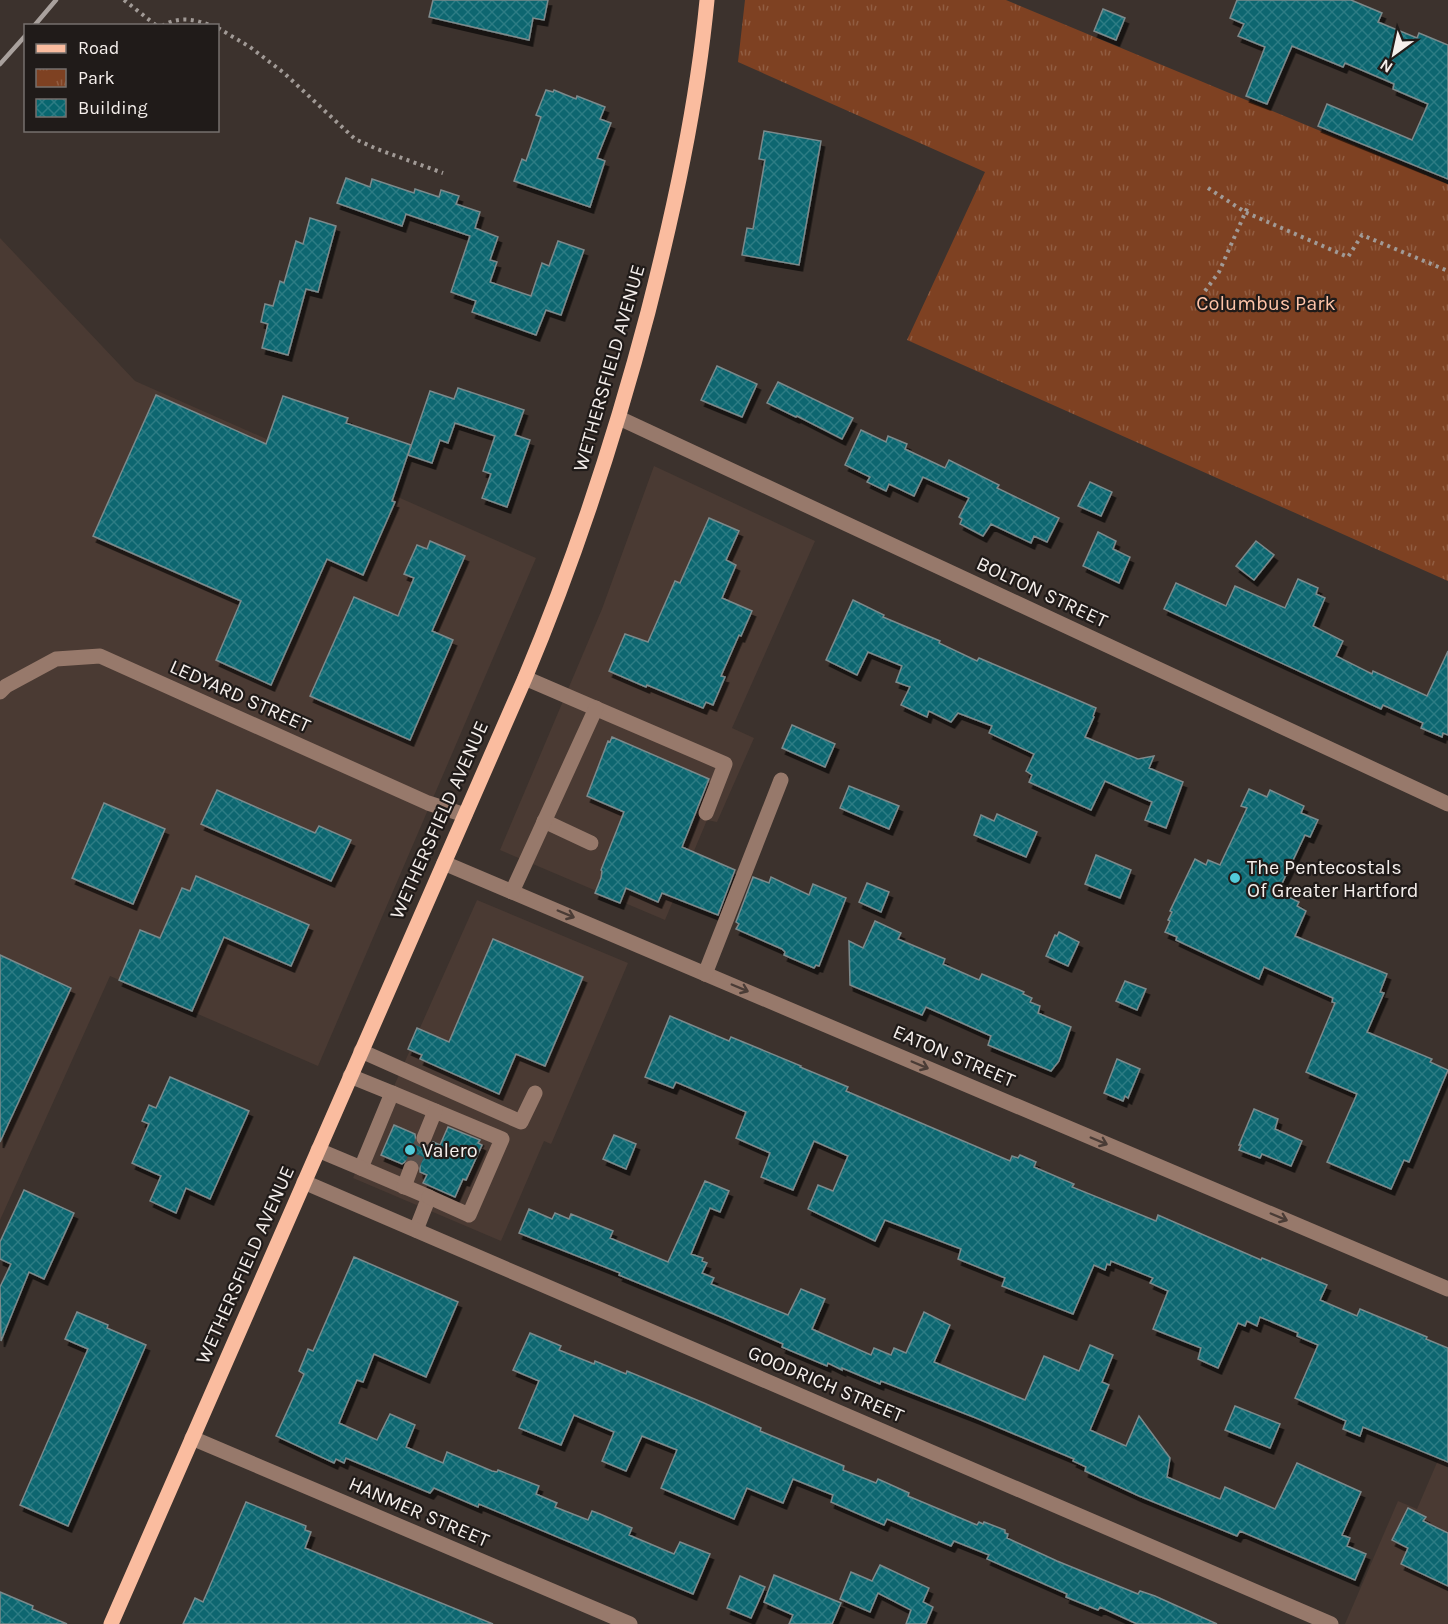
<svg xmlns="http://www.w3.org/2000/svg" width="1448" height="1624" font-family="Karla,sans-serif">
	<defs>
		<pattern id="park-tufts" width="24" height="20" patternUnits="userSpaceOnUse" patternTransform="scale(1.5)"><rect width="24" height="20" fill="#7e4122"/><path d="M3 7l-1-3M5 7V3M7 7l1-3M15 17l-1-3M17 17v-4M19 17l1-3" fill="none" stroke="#915d42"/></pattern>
		<pattern id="building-cross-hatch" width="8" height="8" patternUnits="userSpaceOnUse" patternTransform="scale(1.5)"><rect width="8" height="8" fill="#08666f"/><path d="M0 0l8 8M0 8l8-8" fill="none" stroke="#2d7c84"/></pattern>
		<filter id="shadow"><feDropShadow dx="3.5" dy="6" stdDeviation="0" flood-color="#0009"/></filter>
	</defs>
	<rect width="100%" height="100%" fill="#3c322d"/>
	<!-- built -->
	<g fill="#4a3a33">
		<path d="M0,238L135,381L536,558L318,1066L110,976L0,1220Z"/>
		<path d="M654,466L815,541L732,728L754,738L717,822L707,820L665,920L500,850L602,609Z"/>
		<path d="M477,900L628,963L552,1142L551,1144L544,1141L501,1241L353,1178Z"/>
		<path d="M1448,1437V1624H1345L1398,1501L1417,1509Z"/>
	</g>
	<!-- park -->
	<path fill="url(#park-tufts)" d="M745,0H1006L1448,184V581L907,340L985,172L738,62Z"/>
	<!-- building -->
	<g fill="url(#building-cross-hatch)" stroke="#7c8a8c" stroke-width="1.5" filter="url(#shadow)">
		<path d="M433,0H548L544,20L533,18L529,40L429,17Z"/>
		<path d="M1237,0H1351L1382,13L1378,22L1417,38L1419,33L1448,45V179L1318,126L1327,104L1412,140L1428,104L1393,89L1394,84L1385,80L1345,63L1343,67L1292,46L1267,104L1246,96L1265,47L1238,36L1244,24L1230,18Z"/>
		<path d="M1103,9L1125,18L1116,40L1094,31Z"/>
		<path d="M546,90L553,92L554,90L576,99L577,96L605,107L600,119L611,123L597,158L605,161L590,207L514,181L522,159L526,161L541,117L536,115Z"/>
		<path d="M764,131L821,141L799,265L742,255L747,228L753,229L765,160L759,159Z"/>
		<path d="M346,178L370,187L372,179L414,193L415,189L439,197L441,190L459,196L456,204L480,212L475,228L498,237L490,260L497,262L490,282L531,296L542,263L549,266L558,241L584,250L561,315L546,310L536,335L472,312L476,301L451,292L470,236L406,214L402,226L337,203Z"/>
		<path d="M310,218L336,226L318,292L306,289L288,355L262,348L268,324L261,322L265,304L273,306L280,281L284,283L296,241L303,244Z"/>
		<path d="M717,366L757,384L742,417L701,400Z"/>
		<path d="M778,382L853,418L842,439L797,416L796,417L767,403Z"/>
		<path d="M458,388L524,410L515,435L530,440L507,507L482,498L491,474L483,471L495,436L455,423L448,443L440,440L432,463L408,455L430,391L454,399Z"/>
		<path d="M156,395L266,444L283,396L348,418L346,423L411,445L392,501L395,502L363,575L327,559L271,685L216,660L241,601L93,536Z"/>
		<path d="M861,430L886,442L888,436L907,444L905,449L945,468L949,460L999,485L997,488L1059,518L1047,542L1034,536L1031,543L991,524L983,536L960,524L962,519L959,517L969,498L923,477L914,496L889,484L886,491L867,482L870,477L845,465Z"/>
		<path d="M1090,482L1112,492L1101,516L1078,506Z"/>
		<path d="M709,518L739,531L726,560L736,565L722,598L752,611L741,636L739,635L721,676L725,677L713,705L706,702L703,708L647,685L646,687L609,671L625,634L648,642L675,581L680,583Z"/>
		<path d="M1098,532L1116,541L1113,549L1130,557L1119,583L1083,566Z"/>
		<path d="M430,541L465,556L432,631L453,640L410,740L310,696L354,597L398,616L414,578L404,574L417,545L427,549Z"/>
		<path d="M1256,541L1274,555L1254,580L1236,566Z"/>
		<path d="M1298,579L1318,588L1316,594L1325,598L1313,626L1343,641L1336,656L1372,674L1373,671L1427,696L1448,651V735L1443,733L1442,737L1421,728L1423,723L1383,705L1381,709L1164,609L1176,583L1226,606L1235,586L1285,608Z"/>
		<path d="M853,600L884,615L883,617L940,641L939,643L977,661L979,658L1096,708L1093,716L1094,717L1085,737L1138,759L1154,756L1149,768L1183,782L1166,828L1145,820L1152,802L1105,781L1091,810L1029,782L1032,775L1026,771L1034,754L989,733L992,726L958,713L951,722L929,711L927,717L901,705L910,687L896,682L902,666L868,652L857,675L826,660Z"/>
		<path d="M792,725L835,744L825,767L782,748Z"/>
		<path d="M612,737L709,779L682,847L735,870L718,915L662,893L658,902L626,888L620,903L595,893L601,878L602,871L601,870L624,812L587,796L608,741L610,742Z"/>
		<path d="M849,786L899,806L889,829L840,808Z"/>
		<path d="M1249,789L1267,797L1270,790L1304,806L1301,813L1318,820L1310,837L1305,835L1278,892L1299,902L1297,906L1306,911L1295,936L1387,974L1380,992L1384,993L1367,1032L1432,1059L1430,1062L1448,1070L1409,1162L1404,1160L1391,1189L1327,1162L1357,1094L1306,1072L1335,1003L1332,1002L1333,998L1264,967L1259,979L1176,940L1177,937L1165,932L1170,921L1168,920L1172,912L1170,911L1195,859L1206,865L1208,860L1220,865L1247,808L1241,806Z"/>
		<path d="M217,790L315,833L319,826L351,840L331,881L201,824Z"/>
		<path d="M104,803L165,829L133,904L72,878Z"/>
		<path d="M997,814L1037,832L1026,857L974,835L981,815L994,821Z"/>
		<path d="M1096,855L1131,870L1120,898L1085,884Z"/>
		<path d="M196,876L309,925L291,966L224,937L192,1011L119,980L140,930L160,938L182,888L190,891Z"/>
		<path d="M753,877L769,883L771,877L809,895L813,884L846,898L819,966L816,965L814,968L784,955L785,952L782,949L736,929L739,924L736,922Z"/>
		<path d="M867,883L889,892L881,912L859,902Z"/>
		<path d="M875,921L901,933L898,939L945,959L943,964L979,980L982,974L1024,992L1023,994L1032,998L1030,1002L1040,1006L1038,1013L1071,1027L1059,1061L1051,1071L988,1045L991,1036L926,1007L922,1015L850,985L849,941L863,948Z"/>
		<path d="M1059,932L1079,942L1068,966L1046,956L1055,935L1057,936Z"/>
		<path d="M493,939L583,977L545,1066L516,1054L499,1094L420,1059L422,1055L408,1049L417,1028L449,1042Z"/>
		<path d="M0,955L71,988L0,1142Z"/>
		<path d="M1125,981L1146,989L1137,1010L1116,1001Z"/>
		<path d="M670,1016L729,1041L731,1037L801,1066L800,1067L848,1087L846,1091L1010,1161L1012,1156L1018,1158L1020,1155L1036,1162L1034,1167L1074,1184L1072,1187L1156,1221L1158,1215L1261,1260L1262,1258L1327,1285L1320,1300L1357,1316L1360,1309L1427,1337L1426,1339L1448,1348V1462L1363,1427L1360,1436L1343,1429L1346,1421L1295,1398L1318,1345L1297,1336L1298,1333L1260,1317L1257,1326L1247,1321L1245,1326L1238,1323L1218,1368L1198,1359L1201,1348L1153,1329L1168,1291L1150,1283L1153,1278L1111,1261L1110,1265L1107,1264L1105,1270L1094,1265L1073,1314L1002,1286L1005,1278L958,1259L961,1249L885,1220L875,1241L808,1209L818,1185L833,1191L848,1156L814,1141L793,1190L761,1177L770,1153L736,1138L746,1112L676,1082L673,1088L645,1077Z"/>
		<path d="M1117,1059L1140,1069L1128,1098L1125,1096L1123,1101L1104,1093Z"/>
		<path d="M170,1077L249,1111L210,1199L186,1188L176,1213L150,1201L161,1176L132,1163L149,1124L142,1121L149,1105L156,1108Z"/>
		<path d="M1254,1109L1278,1119L1275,1129L1302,1141L1291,1166L1262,1154L1260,1158L1239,1150L1241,1145H1239Z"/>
		<path d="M394,1125L415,1134L416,1143L421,1147L429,1146L433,1142L440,1145L448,1127L480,1140L478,1143L482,1145L466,1180L463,1179L455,1197L423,1183L427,1175L420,1172V1166L415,1159H409L402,1164L381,1155Z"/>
		<path d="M614,1135L636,1144L626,1169L603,1159Z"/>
		<path d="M705,1181L729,1191L720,1212L710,1208L691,1254L703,1258L702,1261L707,1263L702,1273L714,1278L711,1284L788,1315L801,1289L825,1299L812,1329L871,1355L874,1348L891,1355L894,1348L906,1353L924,1312L950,1325L934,1362L1025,1400L1044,1356L1079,1371L1090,1345L1113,1355L1102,1382L1109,1385L1090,1430L1126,1446L1139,1416L1170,1458L1167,1477L1220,1499L1225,1487L1275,1509L1297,1463L1361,1492L1342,1535L1350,1538L1347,1546L1366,1554L1355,1580L1240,1531L1237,1536L1139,1496L1085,1471L1086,1467L1073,1461L1074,1459L976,1418L881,1381L880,1384L842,1368V1370L828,1363L827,1366L782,1347L783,1344L721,1317L619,1275L620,1273L519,1233L529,1209L552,1219L555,1213L569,1219L571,1214L613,1231L610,1238L668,1262Z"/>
		<path d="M24,1190L74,1213L44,1279L29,1272L1,1341L0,1287L11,1264L0,1259V1242Z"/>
		<path d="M354,1257L458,1302L426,1377L374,1354L363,1382L357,1380L339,1423L377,1440L390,1414L415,1425L406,1447L443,1463L447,1452L492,1471L497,1472L498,1470L539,1486L536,1494L557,1503L555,1507L588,1520L592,1511L600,1514L632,1528L629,1535L674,1554L680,1542L710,1554L693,1594L479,1504L478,1507L434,1488L430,1493L346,1458L344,1463L336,1459L334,1463L276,1436L304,1374L299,1371L308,1349L313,1351Z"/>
		<path d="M77,1312L108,1325L107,1328L146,1345L68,1526L20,1505L88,1349L65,1339Z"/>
		<path d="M530,1333L561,1346L559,1350L594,1364L595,1361L626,1374L627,1371L704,1403L761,1428L760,1431L844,1466L843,1470L876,1483L878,1479L909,1493L908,1496L977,1525L979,1522L983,1524L984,1522L1005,1530V1533L1008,1534L1007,1538L1057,1561L1138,1594L1140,1591L1155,1596L1217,1624H1137L1100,1607L1098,1610L1066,1597L1067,1594L987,1559L989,1555L954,1541L951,1546L887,1519L884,1525L831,1502L833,1495L793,1479L783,1503L747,1488L734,1519L661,1488L677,1450L642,1436L626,1471L602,1461L614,1432L574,1415L561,1445L519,1428L539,1381L513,1370Z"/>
		<path d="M1235,1406L1280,1424L1270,1448L1225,1430Z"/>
		<path d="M246,1502L306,1526L305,1530L311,1532L305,1548L493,1624H183L195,1598L203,1602Z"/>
		<path d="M1408,1508L1426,1517L1423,1521L1448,1533V1586L1401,1564L1408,1548L1392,1540Z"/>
		<path d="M880,1565L929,1588L923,1602L933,1607L926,1624H906L911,1610L878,1593L870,1612L840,1599L851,1572L872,1581Z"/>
		<path d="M774,1575L841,1603L832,1624H789L793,1615L764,1602Z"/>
		<path d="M740,1576L765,1587L751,1618L727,1608Z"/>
		<path d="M0,1592L33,1606L32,1609L67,1624H0Z"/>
	</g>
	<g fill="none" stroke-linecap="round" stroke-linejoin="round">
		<!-- minor-tunnel -->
		<path stroke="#584e4a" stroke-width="15" stroke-dasharray="15 8" stroke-linecap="butt" d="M411,1168L424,1138"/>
		<!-- path -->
		<g stroke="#a19a96" stroke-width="4" stroke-dasharray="3 4.5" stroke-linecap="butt">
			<path d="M124,0L157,26"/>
			<path d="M162,26C179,16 195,19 212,26"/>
			<path d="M218,28L250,47L284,73L355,139L377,149L443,173"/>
			<path d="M1208,188L1245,212L1348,257L1362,235L1448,271"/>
			<path d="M1205,291L1219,272L1249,204"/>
		</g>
		<!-- minor -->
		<g stroke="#97796b" stroke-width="15">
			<path d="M619,418L1448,804"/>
			<path d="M525,678L725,764L706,813"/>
			<path d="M0,692L6,686L56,659L100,656L428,803L465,815"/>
			<path d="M544,821L591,843"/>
			<path d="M444,863L1448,1289"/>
			<path d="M512,892L596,708"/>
			<path d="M705,974L781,780"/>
			<path d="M361,1051L521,1122L535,1093"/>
			<path d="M350,1076L392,1093L361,1168L429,1197L416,1230"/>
			<path d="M392,1093L502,1139L469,1215L429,1197"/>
			<path d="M424,1138L435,1111"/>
			<path d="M318,1150L361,1168"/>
			<path d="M304,1182L1331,1624"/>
			<path d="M404,1187L411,1168"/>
			<path d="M192,1438L630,1624"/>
		</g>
		<!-- major -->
		<path stroke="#fabc9f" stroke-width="15" d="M111,1624L525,678C575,559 615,437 648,312C674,210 697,105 707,0"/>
		<!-- rail -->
		<g stroke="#a9a19d" stroke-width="4.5">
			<path d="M34,26L56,0"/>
			<path d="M0,64L26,35"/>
		</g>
	</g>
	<!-- one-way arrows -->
	<defs><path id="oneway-shaft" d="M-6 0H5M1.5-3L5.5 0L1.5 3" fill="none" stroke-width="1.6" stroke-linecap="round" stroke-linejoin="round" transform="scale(1.5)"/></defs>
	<g stroke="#4a3c36">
		<use href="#oneway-shaft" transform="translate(566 914) rotate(23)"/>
		<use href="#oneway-shaft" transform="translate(740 988) rotate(23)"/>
		<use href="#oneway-shaft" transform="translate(920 1065) rotate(23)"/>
		<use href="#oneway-shaft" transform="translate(1099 1141) rotate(23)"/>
		<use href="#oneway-shaft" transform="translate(1279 1217) rotate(23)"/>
	</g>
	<!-- markers -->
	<g fill="#52cbd9" stroke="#201b19" stroke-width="2">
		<circle cx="1235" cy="878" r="6"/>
		<circle cx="410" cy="1150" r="6"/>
	</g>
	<g text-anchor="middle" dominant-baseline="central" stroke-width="4.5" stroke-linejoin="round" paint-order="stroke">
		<!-- park labels -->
		<g font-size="20" fill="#ffc4a9" stroke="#201b19">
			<text x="1266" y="303">Columbus Park</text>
		</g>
		<!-- street labels -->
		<g font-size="20" fill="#f5efec" stroke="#201b19">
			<text transform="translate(609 368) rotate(-74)">WETHERSFIELD AVENUE</text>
			<text transform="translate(1042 592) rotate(25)">BOLTON STREET</text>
			<text transform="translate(240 696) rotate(24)">LEDYARD STREET</text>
			<text transform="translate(439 820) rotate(-66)">WETHERSFIELD AVENUE</text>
			<text transform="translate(954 1056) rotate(23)">EATON STREET</text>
			<text transform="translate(245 1265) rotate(-66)">WETHERSFIELD AVENUE</text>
			<text transform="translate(826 1384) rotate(23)">GOODRICH STREET</text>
			<text transform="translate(419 1512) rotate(23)">HANMER STREET</text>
		</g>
		<!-- poi labels -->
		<g font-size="20" fill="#f5efec" stroke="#201b19" text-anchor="start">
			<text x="1247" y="867">The Pentecostals<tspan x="1247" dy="23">Of Greater Hartford</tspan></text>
			<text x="422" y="1150">Valero</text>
		</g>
	</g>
	<!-- legend -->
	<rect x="24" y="24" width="195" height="108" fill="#201b19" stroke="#75706d" stroke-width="1.5"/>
	<rect x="36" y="44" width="30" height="9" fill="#fabc9f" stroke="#75706d" stroke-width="1.5"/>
	<text x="78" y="54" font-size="18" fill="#f5efec">Road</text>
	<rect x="36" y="69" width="30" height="18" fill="url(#park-tufts)" stroke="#75706d" stroke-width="1.5"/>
	<text x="78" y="84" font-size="18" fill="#f5efec">Park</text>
	<rect x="36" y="99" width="30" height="18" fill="url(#building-cross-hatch)" stroke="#75706d" stroke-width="1.5"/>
	<text x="78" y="114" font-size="18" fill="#f5efec">Building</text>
	<!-- north arrow -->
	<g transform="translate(1394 54) rotate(213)" stroke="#201b19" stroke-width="4.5" paint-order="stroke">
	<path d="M0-4.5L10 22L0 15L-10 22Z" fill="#f5efec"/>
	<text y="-9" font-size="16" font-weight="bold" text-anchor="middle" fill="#f5efec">N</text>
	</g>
</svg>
